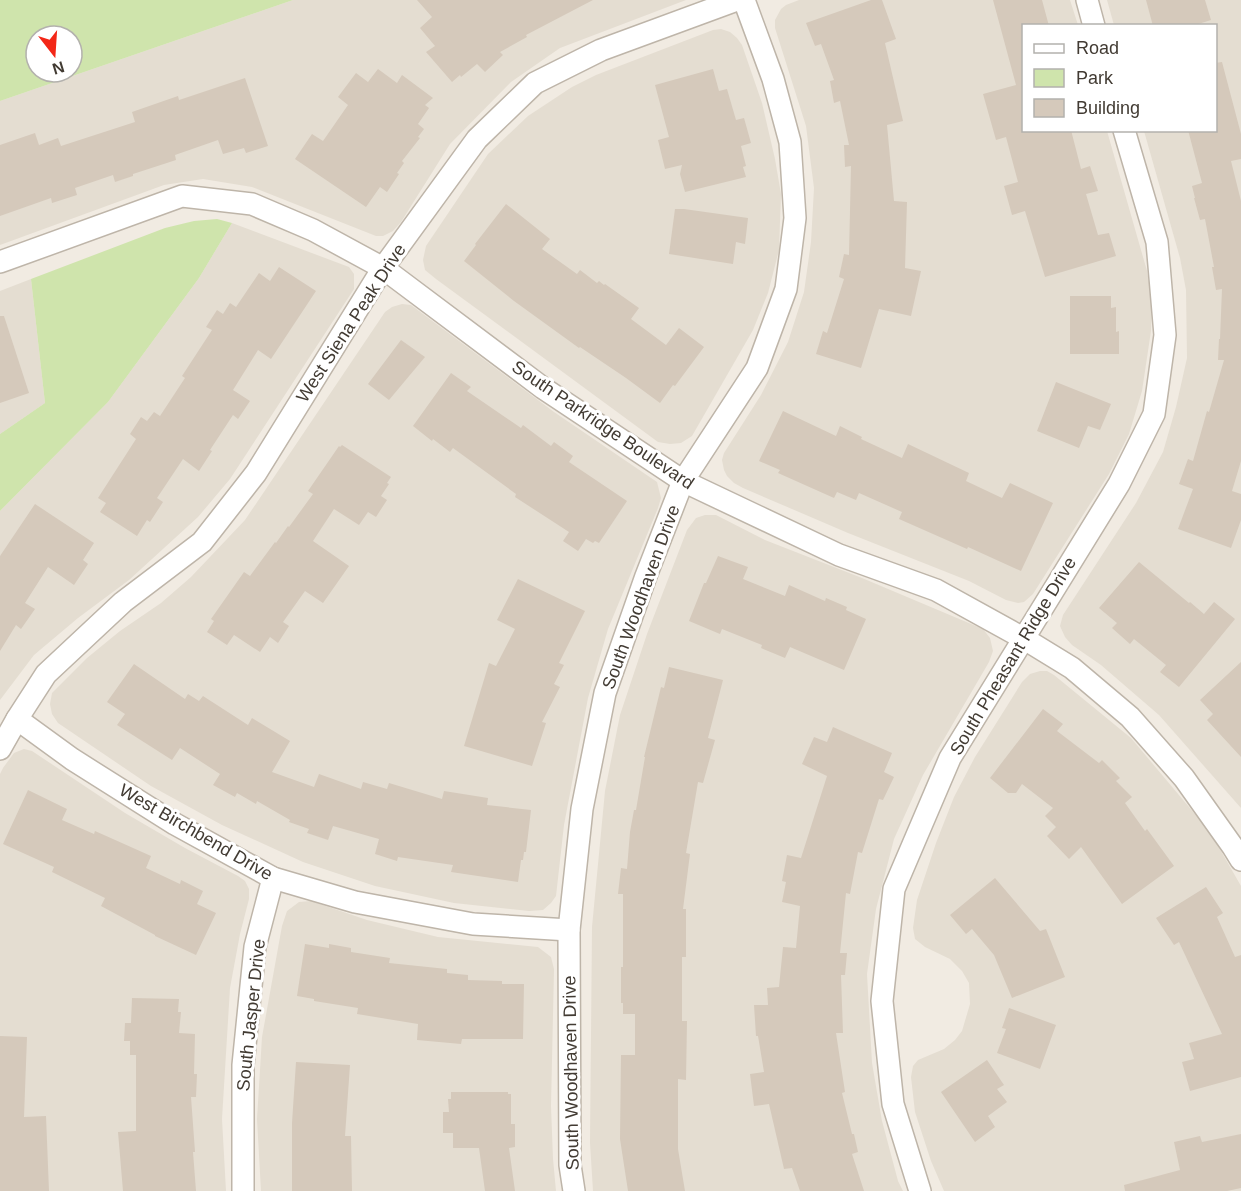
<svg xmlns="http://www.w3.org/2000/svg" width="1241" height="1191" font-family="Arial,sans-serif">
	<rect width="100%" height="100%" fill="#f1ebe2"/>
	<!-- residential -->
	<g fill="#e4ddd1">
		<path d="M293,0H686L560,48L511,82L450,144L401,222L393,231L383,236H376L252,187L203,179L164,185L0,245V101Z"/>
		<path d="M799,0H1070L1078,25L1024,26V130L1107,131L1147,271L1152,299L1151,331L1142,391L1129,434L1109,474L1033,594L1024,602L1018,603L1006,600L969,581L848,533L743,488L734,483L727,476L724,470L722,460L724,453L761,395L788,342L804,292L811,242L814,188L806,126L775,28V20L781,9L786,5Z"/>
		<path d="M1107,0H1241V808L1159,715L1101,665L1072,645L1065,637L1060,626L1063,615L1136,503L1163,452L1176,407L1187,358L1186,290L1180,258L1144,131L1216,130V26L1114,25Z"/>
		<path d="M721,29L730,32L737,38L742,45L762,103L775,159L781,194L779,250L768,293L753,330L692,436L681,443L670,444L658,442L436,279L425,270L423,260L426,246L488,154L528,116L572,87L596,75L713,30Z"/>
		<path d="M232,223L349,267L354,274V289L230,479L198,517L129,580L78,618L34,655L0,700V511L108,402L199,278Z"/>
		<path d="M31,279L45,403L0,434V291Z"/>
		<path d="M402,304L411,305L554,412L657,482L661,498L658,508L608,629L588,698L564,825L556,896L551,903L543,910L529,911L454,903L375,886L303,862L222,825L151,786L58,723L52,714L50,704L52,693L87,658L120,631L161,603L191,577L245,520L385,312L392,307Z"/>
		<path d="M705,515H716L765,540L862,578L983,629L990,638L993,651L989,662L923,775L894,839L876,909L867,974L872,1063L882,1121L898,1181L903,1191H593L590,1143L592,927L605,791L620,715L647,634L687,530L696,518Z"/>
		<path d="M1040,671H1047L1054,675L1131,738L1210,832L1241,886V1191H944L931,1161L915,1112L911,1077L913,1066L918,1060L944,1049L955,1040L962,1031L970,1004L969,983L962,971L950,959L925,947L915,939L913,928L917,900L936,843L954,797L975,757L1022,682L1030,674Z"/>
		<path d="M24,749L32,751L125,813L185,848L238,876L245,881L249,889V899L240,934L230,988L222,1119L226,1191H0V774L3,768L14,753Z"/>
		<path d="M311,901L367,920L438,937L538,947L551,957L554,969L551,1106L553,1159L556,1191H261L257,1119L262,1037L282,926L287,911L299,902Z"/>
	</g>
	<!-- green -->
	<g fill="#cfe4ac" fill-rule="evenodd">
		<path d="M0,0H293L0,101ZM36,36H72V72H36Z"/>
		<path d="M217,219L232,223L199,278L108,402L0,511V434L45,403L31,279L165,228L194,221Z"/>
	</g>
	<!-- building -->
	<g fill="#d5c9bb">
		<path d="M417,0H593L526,35L527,37L500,52L503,55L485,72L477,64L461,77L460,75L452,82L426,52L435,46L420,28L432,17Z"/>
		<path d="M871,0H882L896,39L885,43L903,121L887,125L894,201L907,202L905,268L921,271L911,316L879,309L861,368L816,354L823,331L827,333L844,279L839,277L844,254L849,255L851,166L845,167L844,145H849L840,101L834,103L830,81L834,80L821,44L815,46L806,23Z"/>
		<path d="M993,0H1042L1049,26H1023V130H1071L1081,169L1090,166L1098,191L1086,194L1098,235L1109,233L1116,256L1045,277L1025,211L1012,215L1004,186L1018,182L1006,137L996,140L983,94L1016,85Z"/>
		<path d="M1146,0H1205L1211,20L1192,26H1153Z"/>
		<path d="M1222,62L1241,134V159L1231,161L1241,201V461L1232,491L1241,494V520L1231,548L1178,529L1193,489L1179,484L1188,459L1193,461L1207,411L1209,412L1224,360H1218L1219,339H1220L1222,289L1216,290L1212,267H1214L1205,219L1200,220L1194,198H1195L1192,186L1202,183L1188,130H1215V63Z"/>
		<path d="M378,69L397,83L402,75L433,98L425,105L429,108L418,124L424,129L418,137L420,138L402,161L404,163L397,173L399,174L387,192L380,187L366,207L295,159L312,134L323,141L348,105L338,97L356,73L368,82Z"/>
		<path d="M713,69L719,91L727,89L736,120L744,118L751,143L741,146L746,166L743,167L746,177L685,192L680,174L682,165L665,169L658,140L669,137L655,85Z"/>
		<path d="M245,78L268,146L246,153L244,148L223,154L218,140L175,155L176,160L133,174V176L115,182L113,175L75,188L77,195L52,203L51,198L0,216V145L35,133L39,145L58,138L61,146L135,122L132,112L178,96L179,100Z"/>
		<path d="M506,204L550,239L542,249L577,274L580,270L597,283L599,281L604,285L605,284L639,308L631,319L666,345L679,328L704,347L675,386L673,385L660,403L626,378L580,347L579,348L514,301L464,261L476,245L475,244Z"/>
		<path d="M675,209H684L748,218L745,244L736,242L733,264L669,254Z"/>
		<path d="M279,267L316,291L271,359L258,350L233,390L250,401L238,419L233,415L210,450L212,451L199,471L183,459L157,498L163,502L150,522L147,520L137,536L100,512L106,503L98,498L136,439L130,434L141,417L147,421L154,412L160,416L185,378L182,376L212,330L206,327L217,310L223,314L230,303L236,307L259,273L270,281Z"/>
		<path d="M1070,296H1111V308L1116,307V332L1119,331V354H1070Z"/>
		<path d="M0,316H4L29,393L0,403Z"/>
		<path d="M401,340L425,357L389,400L368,384Z"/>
		<path d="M451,373L471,387L467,391L521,428L523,425L551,446L554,442L573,456L569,462L627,501L599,543L595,541L593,543L586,539L578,551L563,541L569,532L515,497L516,494L453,448L450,452L433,439L432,441L413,426Z"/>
		<path d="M1056,382L1111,404L1100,430L1088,426L1079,448L1037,431Z"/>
		<path d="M783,411L836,436L840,426L862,437L861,439L902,458L908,444L969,473L966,481L1002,498L1010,483L1053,503L1021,571L968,547L967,549L899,519L902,512L859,493L856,500L837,492L834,498L778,473L780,470L759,461Z"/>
		<path d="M342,445L391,477L387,483L389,484L381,496L387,500L376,517L368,512L359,525L334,509L313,541L349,566L323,603L305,591L283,622L289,626L278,643L270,637L260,652L234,635L227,645L207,632L214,621L211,619L244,572L250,576L275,542L276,543L288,526L289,527L313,494L308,491L339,446L340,447Z"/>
		<path d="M35,504L94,543L83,560L88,564L74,585L48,567L25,603L35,609L21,629L16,625L0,651V556Z"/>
		<path d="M718,556L748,567L743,579L785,596L789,585L825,601L826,598L847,607L846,610L866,619L844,670L790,647L785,658L761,648L762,645L722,629L720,634L689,621L704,583H706Z"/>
		<path d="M1139,562L1189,603L1190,602L1204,614L1214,602L1235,619L1179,687L1160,672L1166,665L1134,639L1130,644L1112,628L1117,623L1099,608Z"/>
		<path d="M518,579L585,611L559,663L564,665L554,684L560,687L542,722L546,723L532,766L464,746L489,663L496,666L515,629L497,620Z"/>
		<path d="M1241,662V757L1207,720L1213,714L1200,700Z"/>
		<path d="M134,664L185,699L188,694L199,701L203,696L248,725L252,718L290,741L272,772L314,787L319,774L361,789L363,782L387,789L389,783L442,799L444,791L488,798L487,805L531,810L526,852H524L523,860H521L518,882L451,872L453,865L398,857L397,861L375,854L379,839L333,826L328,840L307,833L309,829L289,822L290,820L257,801L256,804L237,793L235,797L213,785L220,774L180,748L172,760L117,725L125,714L107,702Z"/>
		<path d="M669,667L723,680L708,738L715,740L703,783L698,782L686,853L690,854L683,909H686V957H682V1021H687L686,1080L678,1079V1149L685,1191H628L620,1139L621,1055H635V1014H623V1003H621V967H623V894H618L621,868L627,869L630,832L634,810H636L645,757H644L661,687L664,688Z"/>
		<path d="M1043,709L1063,724L1057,731L1099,763L1102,760L1120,778L1116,781L1132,797L1125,803L1145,831L1147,829L1174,866L1122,904L1081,847L1069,859L1047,836L1056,827L1045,816L1053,808L1022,784L1016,793H1008L990,778Z"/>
		<path d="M833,727L892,753L884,772L894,777L883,800L879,799L862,853L858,852L850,894L846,893L840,953H847L845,975H841L843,1033H836L845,1092L842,1093L852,1134H854L858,1152L852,1154L864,1191H800L792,1168L784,1169L769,1104L754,1106L750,1074L764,1072L758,1036H756L754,1005H768L767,988L779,987L783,947L796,948L800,906L782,902L786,882L782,881L787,855L801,858L827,776L802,764L814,737L827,742Z"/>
		<path d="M28,790L67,809L62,820L94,834L95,831L151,856L146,868L180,884L181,880L203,891L197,904L216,913L196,955L155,936V935L101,906L105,898L52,872L54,867L3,844Z"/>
		<path d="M995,878L1040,931L1046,929L1065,977L1012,998L994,955L972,929L966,934L950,915Z"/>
		<path d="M1206,887L1223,913L1217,917L1235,957L1241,955V1077L1190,1091L1182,1062L1194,1059L1189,1043L1222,1034L1179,942L1174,945L1156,918Z"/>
		<path d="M305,944L329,948V944L351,948V952L390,958L389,963L447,969V973L468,975V980L502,981V984H524L523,1039H462L461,1044L417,1040L418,1024L357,1014L358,1008L314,1001V999L297,996Z"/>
		<path d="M132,998L179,999L178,1012H181L179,1033L195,1034L194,1074H197L196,1097H191L195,1152H193L196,1191H123L118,1132L136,1131V1055H130V1041H124L125,1023H131Z"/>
		<path d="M1009,1008L1056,1025L1040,1069L997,1053L1006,1029L1002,1028Z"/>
		<path d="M0,1036L27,1037L24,1117L46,1116L49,1191H0Z"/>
		<path d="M987,1060L1004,1085L997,1089L1007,1102L988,1116L995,1127L975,1142L941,1092Z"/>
		<path d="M296,1062L350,1065L345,1136H351L352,1191H292V1123Z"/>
		<path d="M451,1092H508V1094H511V1124H515V1147L509,1148L515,1191H485L479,1148H453V1133H443V1112H449L448,1099H451Z"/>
		<path d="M1241,1134V1188L1227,1191H1125L1124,1185L1180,1170L1174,1142L1200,1136L1202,1142Z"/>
	</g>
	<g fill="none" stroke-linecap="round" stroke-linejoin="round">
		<!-- street casing -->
		<g stroke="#beb5a9" stroke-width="24">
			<g id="street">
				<path d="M1087,0L1094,26"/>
				<path d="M0,262L182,196L252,204L313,230L383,268L543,388L683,481L839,555L936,590L1023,638L1072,668L1130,717L1184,778L1233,847L1241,860"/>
				<path d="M17,719L72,759L175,824L273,878L355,902L473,924L569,930"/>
				<path d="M0,749L17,719L46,674L123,602L202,542L256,473L383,268L477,139L535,83L601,50L737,0"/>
				<path d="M243,1191V1065L255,947L273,878"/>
				<path d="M574,1191L570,1165L569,930L582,809L605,693L646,576L683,481L757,368L786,289L795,218L790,142L773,79L744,0"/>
				<path d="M920,1191L893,1104L882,1001L894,889L950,758L1119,484L1154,414L1165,335L1157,242L1124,130"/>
			</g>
		</g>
		<!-- street -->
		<use href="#street" stroke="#fff" stroke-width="21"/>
	</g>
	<g text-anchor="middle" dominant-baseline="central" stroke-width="6" stroke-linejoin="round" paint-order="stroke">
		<!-- street labels -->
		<g font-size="18" fill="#423b33" stroke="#fff">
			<text transform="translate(351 323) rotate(-57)">West Siena Peak Drive</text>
			<text transform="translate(603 425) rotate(34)">South Parkridge Boulevard</text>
			<text transform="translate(641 597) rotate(-70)">South Woodhaven Drive</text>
			<text transform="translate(1013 656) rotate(-59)">South Pheasant Ridge Drive</text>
			<text transform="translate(196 832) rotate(30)">West Birchbend Drive</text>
			<text transform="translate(251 1015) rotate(-84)">South Jasper Drive</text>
			<text transform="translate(571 1073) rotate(-91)">South Woodhaven Drive</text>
		</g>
	</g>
	<!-- legend -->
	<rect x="1022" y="24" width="195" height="108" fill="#ffffff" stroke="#b3b1ad" stroke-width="1.5"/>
	<rect x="1034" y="44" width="30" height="9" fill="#ffffff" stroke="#b3b1ad" stroke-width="1.5"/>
	<text x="1076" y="54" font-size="18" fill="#423b33">Road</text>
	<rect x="1034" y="69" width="30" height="18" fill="#cfe4ac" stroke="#b3b1ad" stroke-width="1.5"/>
	<text x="1076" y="84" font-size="18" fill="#423b33">Park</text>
	<rect x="1034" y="99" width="30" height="18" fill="#d5c9bb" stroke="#b3b1ad" stroke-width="1.5"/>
	<text x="1076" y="114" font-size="18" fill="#423b33">Building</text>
	<!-- north arrow -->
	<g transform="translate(54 54) rotate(163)"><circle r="28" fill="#ffffff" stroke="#b3b1ad" stroke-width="1.5"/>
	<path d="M0-4.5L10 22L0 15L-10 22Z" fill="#f32717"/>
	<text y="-9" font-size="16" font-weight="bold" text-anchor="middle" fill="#423b33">N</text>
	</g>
</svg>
